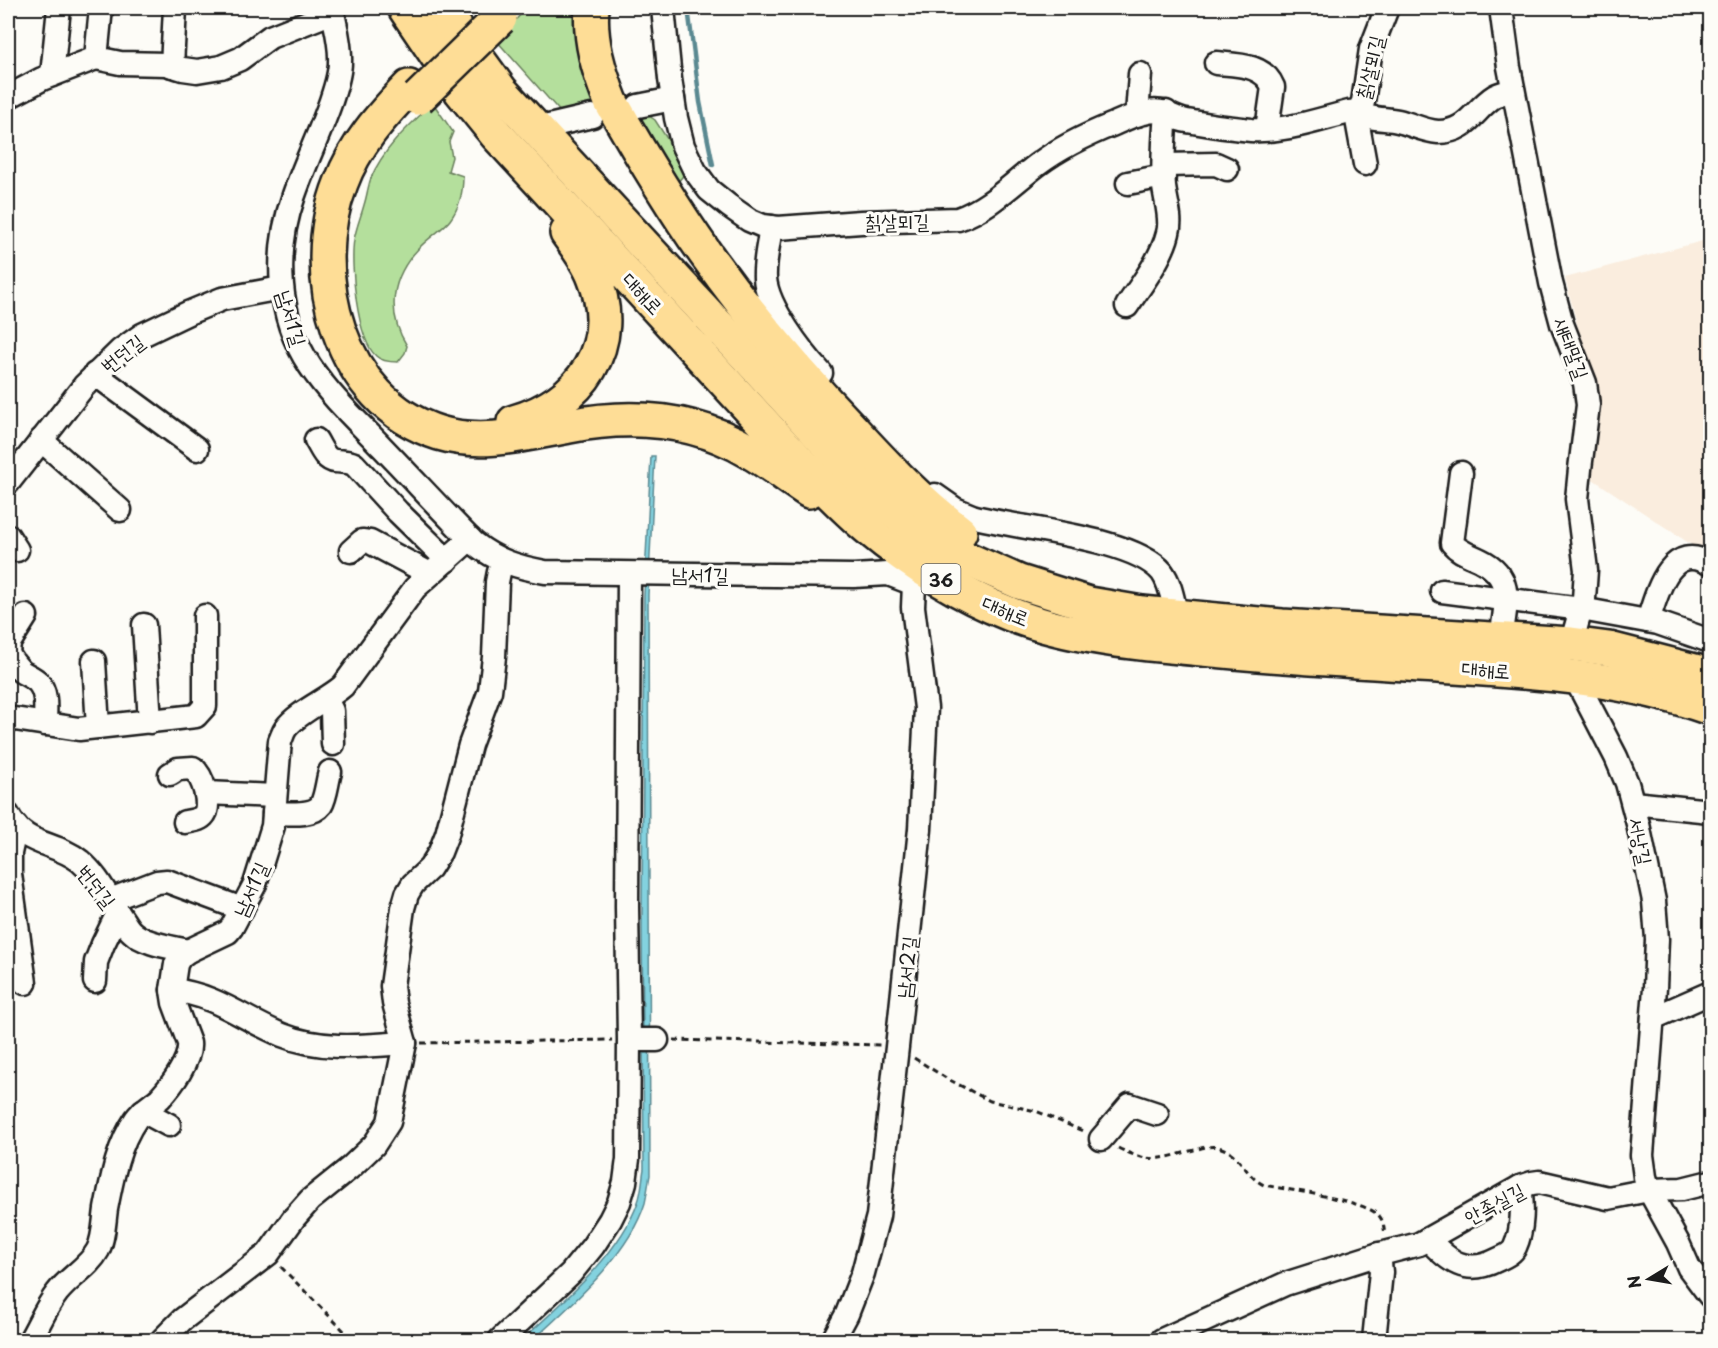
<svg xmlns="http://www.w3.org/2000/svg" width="1718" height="1348" font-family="'Playpen Sans','Poor Story',sans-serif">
	<rect width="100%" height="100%" fill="#fdfcf7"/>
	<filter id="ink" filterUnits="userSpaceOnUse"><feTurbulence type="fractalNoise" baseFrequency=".0167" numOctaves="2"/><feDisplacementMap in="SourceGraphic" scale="12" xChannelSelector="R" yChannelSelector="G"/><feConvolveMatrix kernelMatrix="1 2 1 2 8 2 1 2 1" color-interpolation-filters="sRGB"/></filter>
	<g filter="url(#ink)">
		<!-- built -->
		<path fill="#faedde" d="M1710,239V557L1591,478L1593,418L1587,363L1565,278Z"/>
		<!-- green -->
		<g fill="#b4df9c" stroke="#687e5c" stroke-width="1.5">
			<path d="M527,8H582L602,108L563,115L496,40Z"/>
			<path d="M433,103L453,132L449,142L452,157L448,171L463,176C463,191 460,207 450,220C442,230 428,238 419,248C391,277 386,312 407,346L405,353L398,362C391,362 381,361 376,356C357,339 350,265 354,240C356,228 361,216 364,205C367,196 368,186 371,178C384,147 410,125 433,103Z"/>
			<path d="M640,110L655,120L675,151L686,172L678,182H672L628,114Z"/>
		</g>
		<!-- water -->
		<path fill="#83d2df" stroke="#5a8991" stroke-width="1.5" d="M651,456H655L648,595L650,1175C648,1185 647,1194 645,1203C629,1255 572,1304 533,1340H522C562,1303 620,1254 638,1202C642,1191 642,1180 644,1169L642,918L644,596Z"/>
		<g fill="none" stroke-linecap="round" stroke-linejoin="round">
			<!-- stream -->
			<path stroke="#5a8991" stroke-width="4.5" d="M688,8L700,102L713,165"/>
			<!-- minor casing -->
			<g stroke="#1c1c1c" stroke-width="27">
				<g id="minor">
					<path d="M332,8C335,25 341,43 340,62C340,75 335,89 331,101C320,133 305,163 294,195C274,251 276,315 310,366C330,396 357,421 382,447C413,479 443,512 474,543C497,561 517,567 545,572L854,576L888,574L914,584L936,576"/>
					<path d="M663,8L670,79L676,118L683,146L695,171L709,190L729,206L749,220L763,226L778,228L861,222L958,219C988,209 1012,184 1037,165C1061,147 1086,135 1114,124C1123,120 1133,115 1144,113C1165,107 1169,118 1187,121C1208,125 1229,128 1251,130C1284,132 1317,120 1349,112L1358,111L1363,102L1371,49L1387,8"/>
					<path d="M1501,8L1509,67L1551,283L1562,324L1585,383L1588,405L1580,469L1577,499L1586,570L1584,599L1571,644"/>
					<path d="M96,58L120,63L167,64L183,69L197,71L221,67L240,59L270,37L333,12"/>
					<path d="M1216,63C1237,65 1264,64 1273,87L1267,129"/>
					<path d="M172,66L175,8"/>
					<path d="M52,75L59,8"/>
					<path d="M8,97L42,79L96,58L101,8"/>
					<path d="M638,106L673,99"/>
					<path d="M1358,111C1369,120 1384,118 1398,121C1411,124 1424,131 1438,132C1468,132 1474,109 1495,96C1501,93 1507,92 1513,90"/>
					<path d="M1358,111L1357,120L1365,164"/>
					<path d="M1137,115L1140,74"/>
					<path d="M536,129L592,116"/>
					<path d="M1164,165L1216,164L1227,169"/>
					<path d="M1128,183L1164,176"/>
					<path d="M771,227C769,243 764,261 765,278C767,307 802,352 821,373"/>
					<path d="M1127,306C1141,285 1162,258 1168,233C1172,219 1166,202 1164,187C1162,162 1164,137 1166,112"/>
					<path d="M95,374L197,449"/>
					<path d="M41,440L120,510"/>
					<path d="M316,440C321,448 325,460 335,461C342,462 347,461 354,464L398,512L447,560"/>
					<path d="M1461,473L1452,543C1459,552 1470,555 1480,560C1516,577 1505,607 1501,639"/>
					<path d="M8,483L84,386L121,350L142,335L188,313L222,299L281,288"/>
					<path d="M935,495L955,509L972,516C1017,529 1133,537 1162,572C1171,584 1173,602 1177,616"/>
					<path d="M8,536L17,550"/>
					<path d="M351,551L362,541L370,542L430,574"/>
					<path d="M1442,591L1581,609L1658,623L1710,641"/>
					<path d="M1648,621C1657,593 1670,540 1710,564"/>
					<path d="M144,625L150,722"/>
					<path d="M8,652L9,643L26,616"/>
					<path d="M8,653C11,660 16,666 22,672C27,675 34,678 38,682C48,693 45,710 45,724"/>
					<path d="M94,661L98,727"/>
					<path d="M1574,676L1616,757L1627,783L1638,824L1654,901L1657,939L1655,988L1642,1155L1645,1177L1649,1190L1678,1243L1689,1268L1710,1296"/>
					<path d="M326,699L332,711L333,744"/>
					<path d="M8,718L79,729L196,716L205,706V616"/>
					<path d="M170,774L178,769L193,768C202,775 213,806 203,816C199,820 191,821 185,822"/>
					<path d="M206,793L275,796"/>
					<path d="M1633,803L1710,811"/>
					<path d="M274,813C287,813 312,817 321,805C326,797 327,782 330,772"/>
					<path d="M8,815C25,847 55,841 80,861C99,877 107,897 121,917C124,921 127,928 132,932C144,944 172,947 188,951"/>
					<path d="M16,826L10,853V874L25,983"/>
					<path d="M110,900L157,882L167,881L242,909"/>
					<path d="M95,981L96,962L103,944L118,913"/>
					<path d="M172,990C217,995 243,1019 282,1035C322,1051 364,1046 405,1043"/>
					<path d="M1653,1018L1710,993"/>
					<path d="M638,1040H657"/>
					<path d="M143,1111L169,1125"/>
					<path d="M1101,1139L1130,1105L1157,1114"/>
					<path d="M1428,1239C1448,1261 1466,1276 1497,1260C1503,1257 1512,1254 1515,1247C1523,1230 1523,1205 1520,1187"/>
					<path d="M30,1340C39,1325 46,1307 57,1293C69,1277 89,1267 98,1250C104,1238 104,1223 106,1209C112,1178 118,1145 136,1119C142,1110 152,1105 160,1098C172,1085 191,1060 189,1043L174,1003L172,990L176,964L180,957L188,951L228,932L232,927L255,884L273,826L280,741C282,737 283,732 286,728C298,712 327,700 343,686L415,588L470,539"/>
					<path d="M162,1340L182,1320L268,1254L294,1218L310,1200L351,1167L374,1145L389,1122L405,1043L394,1003L392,986L403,908L407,894L413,884L430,868L440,852L447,834L470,745L490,691L494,657L497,582L499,572L504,562"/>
					<path d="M500,1340L571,1273L593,1246L610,1220L619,1202L625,1182L628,1159L629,1040L627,907L629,574"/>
					<path d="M833,1340L847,1314L863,1273L878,1216L897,1047L920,829L926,708L913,607L914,584"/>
					<path d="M1162,1340L1285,1284L1373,1256L1419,1244L1520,1187L1532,1183L1539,1182L1608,1198L1649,1190L1682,1189L1710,1182"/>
					<path d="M1374,1340L1381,1272L1379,1254"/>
				</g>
			</g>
			<!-- highway casing -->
			<g stroke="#1c1c1c" stroke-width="38">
				<g id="highway">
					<path d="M405,8L461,91L496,134L779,440C808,470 836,501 868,528C910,563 959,594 1010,614C1067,637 1141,644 1202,649C1281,657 1359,661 1438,666C1531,672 1621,676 1710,708"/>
					<path d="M442,8L469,47L501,91L848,466L881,500L920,531L960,556L1019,582L1089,604L1142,613L1282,626L1571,644L1609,649L1710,675"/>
					<path d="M592,8C589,40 599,72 611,102C640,153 671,205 705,253C749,315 798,373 851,428C886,466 918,500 960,532"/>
					<path d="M409,87C381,116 355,145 341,183C305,273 339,402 439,433C482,446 525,434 569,426C631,414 693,418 749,451C770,463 789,478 809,491"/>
					<path d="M514,422C581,404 622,345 594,277C588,261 577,247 567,233"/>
				</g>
			</g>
			<!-- path -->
			<g stroke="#1c1c1c" stroke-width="3" stroke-dasharray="6 4.5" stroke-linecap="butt">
				<path d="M674,1040L880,1045"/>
				<path d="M421,1043L612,1040"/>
				<path d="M914,1058L946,1078L990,1101L1036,1111L1085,1132"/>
				<path d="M1118,1148C1148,1163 1159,1160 1190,1151C1199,1149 1209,1145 1218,1147C1242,1153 1244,1176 1264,1185C1287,1190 1368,1200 1380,1217C1384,1222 1384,1230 1385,1235"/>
				<path d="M281,1267L353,1340"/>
			</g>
			<!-- minor -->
			<use href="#minor" stroke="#fdfcf7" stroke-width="22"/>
			<!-- highway -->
			<use href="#highway" stroke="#fedd96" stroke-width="33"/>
			<!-- highway-bridge casing -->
			<g stroke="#1c1c1c" stroke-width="38" stroke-linecap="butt">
				<path id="highway-bridge" d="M418,98L500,18"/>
			</g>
			<!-- highway-bridge -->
			<use href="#highway-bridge" stroke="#fedd96" stroke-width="33"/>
		</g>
	</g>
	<g text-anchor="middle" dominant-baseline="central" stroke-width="6" stroke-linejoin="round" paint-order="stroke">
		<!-- shield labels -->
		<rect fill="#fdfcf7" stroke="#605f5e" stroke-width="1.5" x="921.5" y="564" width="39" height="30" rx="4.5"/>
		<g font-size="18" font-weight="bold" fill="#1c1c1c">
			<text x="941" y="579">36</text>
		</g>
		<!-- street labels -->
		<g font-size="20" fill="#1c1c1c" stroke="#fdfcf7">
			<text transform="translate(1369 67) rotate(-77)">칡살뫼길</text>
			<text transform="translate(897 221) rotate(-1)">칡살뫼길</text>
			<text transform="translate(643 293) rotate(47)">대해로</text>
			<text transform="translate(292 318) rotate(73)">남서1길</text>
			<text transform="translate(1572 348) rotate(70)">새태말길</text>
			<text transform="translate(122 353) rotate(-38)">번던길</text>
			<text transform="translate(700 574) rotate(1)">남서1길</text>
			<text transform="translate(1006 610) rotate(22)">대해로</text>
			<text transform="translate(1486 669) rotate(4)">대해로</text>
			<text transform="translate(1641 841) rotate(78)">서낭길</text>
			<text transform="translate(97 886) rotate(52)">번던길</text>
			<text transform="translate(250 889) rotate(-66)">남서1길</text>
			<text transform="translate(906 967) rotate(-84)">남서2길</text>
			<text transform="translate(1494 1203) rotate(-28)">안족실길</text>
		</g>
	</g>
	<!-- margin -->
	<rect width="1718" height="1348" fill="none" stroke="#fdfcf7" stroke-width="30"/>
	<rect x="15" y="15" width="1688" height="1318" fill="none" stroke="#1c1c1c" stroke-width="2" filter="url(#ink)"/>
	<!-- north arrow -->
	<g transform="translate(1649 1279) rotate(259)" stroke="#fdfcf7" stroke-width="4.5" paint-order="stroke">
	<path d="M0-4.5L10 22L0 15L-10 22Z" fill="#1c1c1c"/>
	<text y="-9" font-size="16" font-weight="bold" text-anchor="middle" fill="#1c1c1c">N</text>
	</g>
</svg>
